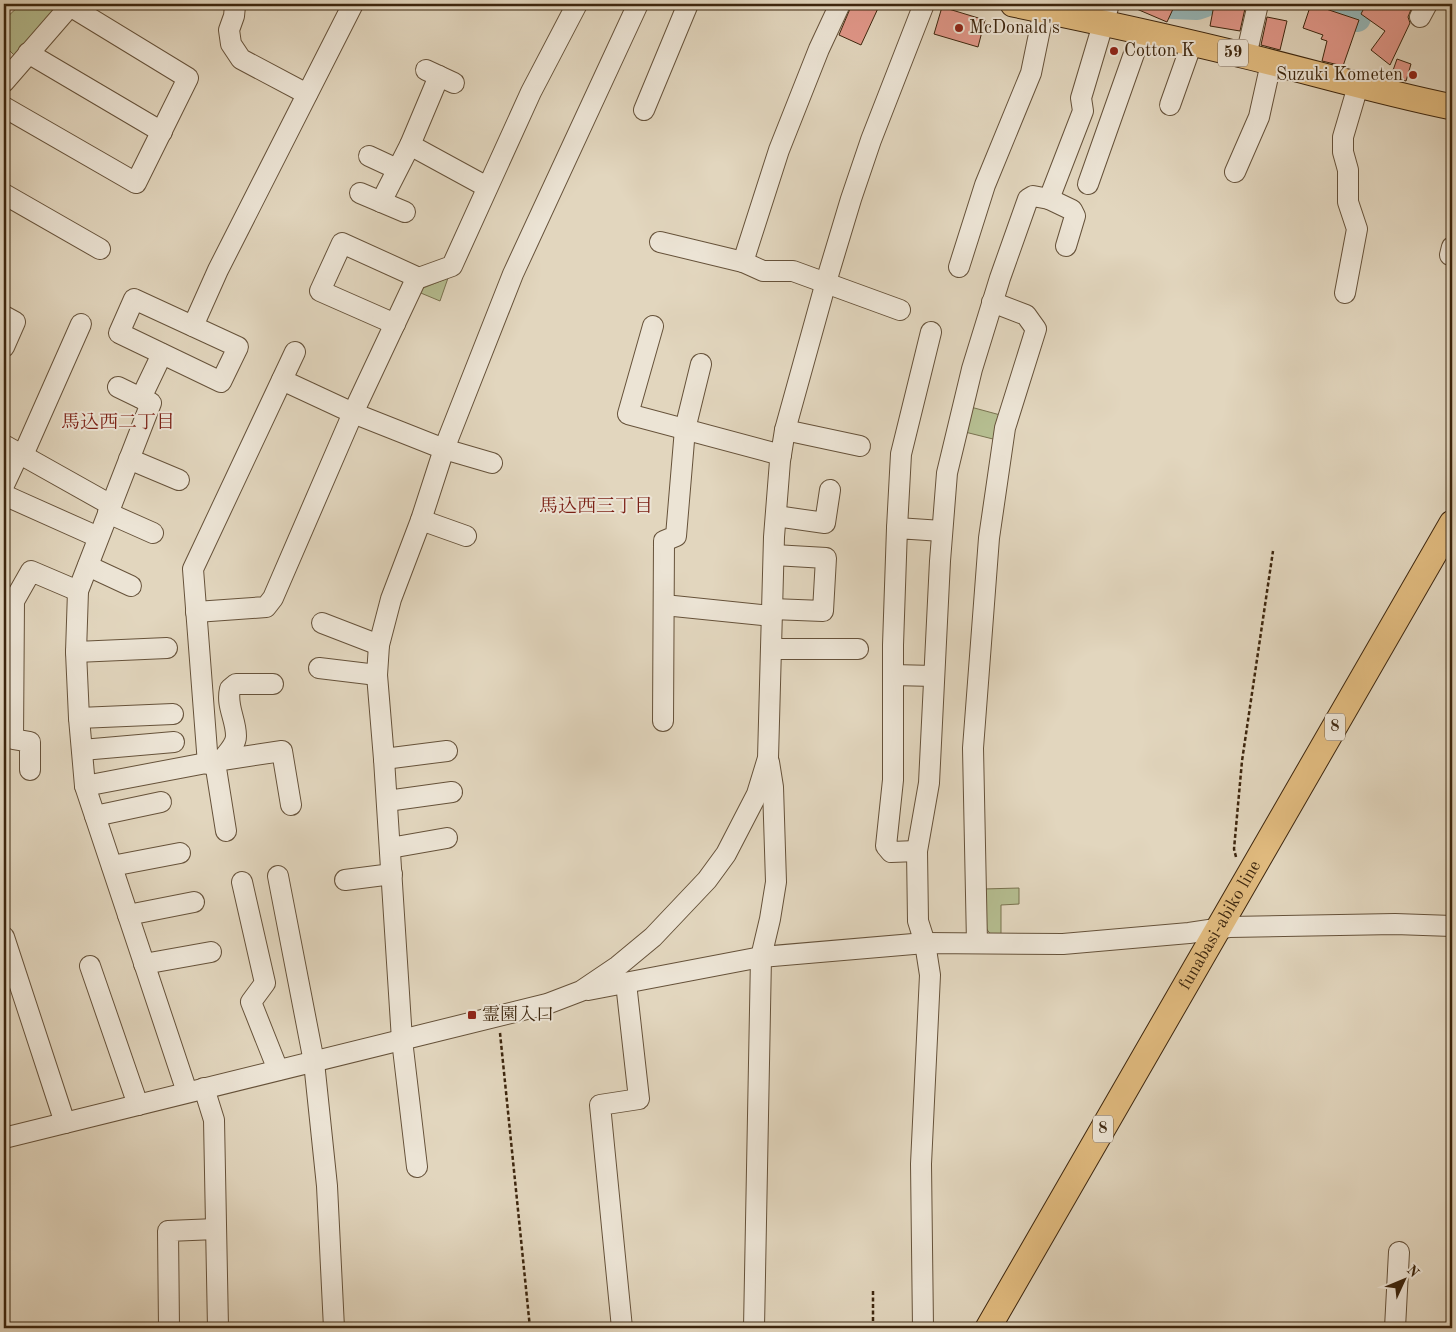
<svg xmlns="http://www.w3.org/2000/svg" width="1456" height="1332" font-family="'Old Standard TT','Noto Serif JP',serif">
	<rect width="100%" height="100%" fill="#e2d6be"/>
	<filter id="stains"><feTurbulence type="fractalNoise" baseFrequency=".004" numOctaves="4"/><feColorMatrix values="0 0 0 0 .2 0 0 0 0 .09 0 0 0 0 .02 0 0 0 .5 -.17"/></filter>
	<radialGradient id="worn" r=".72"><stop offset=".6" stop-color="#630" stop-opacity="0"/><stop offset="1" stop-color="#630" stop-opacity=".3"/></radialGradient>
	<!-- green -->
	<g fill="#b5bd90" stroke="#79724f">
		<path d="M21,4H64L17,58L4,45V20Z"/>
		<path d="M448,278L440,301L416,291Z"/>
		<path d="M967,406L1004,416L997,440L961,431Z"/>
		<path d="M1019,888V904L1001,905V936L993,937L984,926L983,889Z"/>
	</g>
	<g fill="none" stroke-linecap="round" stroke-linejoin="round">
		<!-- river -->
		<g stroke="#96b7b9" stroke-width="28">
			<path d="M1169,4L1172,5L1197,6L1203,4"/>
			<path d="M1337,4L1357,18"/>
		</g>
	</g>
	<!-- building -->
	<g fill="#e19789" stroke="#3d260e">
		<path d="M852,4H880L861,45L839,35Z"/>
		<path d="M1125,4H1162L1173,9L1167,22Z"/>
		<path d="M1220,4H1246L1240,31L1210,26L1214,5H1219Z"/>
		<path d="M1311,4L1359,20L1343,66L1322,61L1327,41L1321,39L1323,35L1303,28Z"/>
		<path d="M1366,4H1407L1412,7L1408,17L1410,23L1390,65L1371,50L1385,31L1361,14Z"/>
		<path d="M942,7L985,20L978,47L934,34Z"/>
		<path d="M1267,17L1287,21L1280,50L1261,45Z"/>
		<path d="M1397,59L1411,64L1406,81L1391,76Z"/>
	</g>
	<g fill="none" stroke-linecap="round" stroke-linejoin="round">
		<!-- minor casing -->
		<g stroke="#66523a" stroke-width="22">
			<g id="minor">
				<path d="M233,4L235,6L234,16L229,30L231,44L241,59L307,94"/>
				<path d="M1420,17L1427,4"/>
				<path d="M28,53L162,132"/>
				<path d="M1246,56L1258,4"/>
				<path d="M426,70L454,83"/>
				<path d="M4,82L70,6L188,78L136,183L4,107"/>
				<path d="M1170,105L1192,43"/>
				<path d="M644,110L688,4"/>
				<path d="M410,145L487,187"/>
				<path d="M369,156L397,169"/>
				<path d="M1235,172L1259,117L1271,63"/>
				<path d="M1088,184L1142,31"/>
				<path d="M360,193L405,212"/>
				<path d="M4,194L100,249"/>
				<path d="M1049,199L1072,210L1075,216L1066,246"/>
				<path d="M381,202L410,145L439,76"/>
				<path d="M660,242L743,262L763,271H793L900,310"/>
				<path d="M1450,255L1452,247"/>
				<path d="M743,262L779,150L819,49L840,4"/>
				<path d="M959,267L985,185L1031,73L1044,10"/>
				<path d="M1345,293L1357,229L1348,202V170L1343,152V137L1358,86"/>
				<path d="M134,299L238,347L221,382L119,333Z"/>
				<path d="M4,316L15,322L4,347"/>
				<path d="M395,324L320,291L342,243L419,278"/>
				<path d="M193,326L218,270L353,4"/>
				<path d="M653,326L628,414L781,455"/>
				<path d="M118,387L151,403L78,591L76,652L79,718L85,786L187,1092"/>
				<path d="M141,398L162,354"/>
				<path d="M785,430L860,446"/>
				<path d="M4,445L111,505"/>
				<path d="M23,455L81,324"/>
				<path d="M129,459L179,480"/>
				<path d="M492,463L444,449L353,413L416,279L452,266L531,92L577,4"/>
				<path d="M4,485L19,453"/>
				<path d="M4,495L98,537"/>
				<path d="M108,513L153,533"/>
				<path d="M776,516L825,523L830,490"/>
				<path d="M421,520L466,536"/>
				<path d="M897,528L901,454L931,332"/>
				<path d="M88,566L131,586"/>
				<path d="M664,605L772,616"/>
				<path d="M772,609L823,611L826,558L774,555"/>
				<path d="M196,612L266,607L273,598L353,413L282,380"/>
				<path d="M322,623L379,645"/>
				<path d="M772,649H858"/>
				<path d="M76,652L167,648"/>
				<path d="M319,668L377,675"/>
				<path d="M893,675L934,676"/>
				<path d="M79,718L173,714"/>
				<path d="M663,721L664,541L676,536L685,429L701,364"/>
				<path d="M82,750L174,742"/>
				<path d="M384,759L447,751"/>
				<path d="M222,760C227,753 236,745 236,736C236,719 226,706 230,689L236,684H273"/>
				<path d="M215,762L226,831"/>
				<path d="M208,764L193,569L295,352"/>
				<path d="M30,770V742L13,739L14,601L31,571L78,591"/>
				<path d="M85,786L222,760L282,751L291,805"/>
				<path d="M387,801L452,792"/>
				<path d="M95,816L161,802"/>
				<path d="M390,848L447,838"/>
				<path d="M917,851L891,852L886,846L893,780V645L897,528L942,531"/>
				<path d="M112,866L180,853"/>
				<path d="M278,876L314,1062L327,1186L334,1328"/>
				<path d="M345,880L392,874"/>
				<path d="M242,882L265,983L251,1002L278,1070"/>
				<path d="M128,915L194,902"/>
				<path d="M4,937L65,1123"/>
				<path d="M977,943L973,748L989,538L1005,428L1036,329L1026,315L992,302"/>
				<path d="M144,964L211,952"/>
				<path d="M90,966L138,1105"/>
				<path d="M588,990L761,957L925,943L1063,944L1189,933L1229,927L1395,924L1452,926"/>
				<path d="M204,1088L214,1120L218,1328"/>
				<path d="M4,1138L547,1004L581,991L618,966L653,937L707,880L726,854L757,794L768,758L774,537L780,461L785,430L826,282L851,199L871,140L924,4"/>
				<path d="M417,1167L402,1040L384,759L377,675L379,645L391,599L421,520L444,449L513,274L638,4"/>
				<path d="M169,1328L168,1231L216,1229"/>
				<path d="M622,1328L600,1105L639,1099L626,983"/>
				<path d="M754,1328L761,957L770,919L776,882L773,787L769,762"/>
				<path d="M923,1328L921,1164L930,975L925,943L918,921L917,851L929,783L940,561L947,473L972,369L1000,278L1028,199L1033,196L1049,199L1083,111L1081,98L1109,4"/>
				<path d="M1395,1328L1399,1252"/>
			</g>
		</g>
		<!-- major casing -->
		<g stroke="#3d260e" stroke-width="27">
			<g id="major">
				<path d="M1013,4C1091,20 1169,37 1246,56C1315,73 1383,93 1452,107"/>
				<path id="s1" d="M988,1328L1452,523"/>
			</g>
		</g>
		<!-- path -->
		<g stroke="#3d260e" stroke-width="2.5" stroke-dasharray="4 2.5" stroke-linecap="butt">
			<path d="M1236,857L1234,849L1242,761L1273,551"/>
			<path d="M500,1033L530,1328"/>
			<path d="M873,1291V1328"/>
		</g>
		<!-- minor -->
		<use href="#minor" stroke="#ece4d5" stroke-width="20"/>
		<!-- major -->
		<use href="#major" stroke="#e1bb7f" stroke-width="25"/>
	</g>
	<!-- markers -->
	<g fill="#8f2418" stroke="#ece4d5" stroke-width="2">
		<circle cx="959" cy="28" r="5"/>
		<circle cx="1114" cy="51" r="5"/>
		<circle cx="1413" cy="75" r="5"/>
		<rect x="467" y="1010" width="10" height="10" rx="2.5"/>
	</g>
	<g text-anchor="middle" dominant-baseline="central" stroke-width="4" stroke-linejoin="round" paint-order="stroke">
		<!-- shield labels -->
		<g fill="#ece4d5" stroke="#725f4a" stroke-width="1">
			<rect x="1218" y="39.5" width="30" height="27" rx="4"/>
			<rect x="1325" y="713.5" width="20" height="27" rx="4"/>
			<rect x="1093" y="1115.5" width="20" height="27" rx="4"/>
		</g>
		<g font-size="16" font-weight="bold" fill="#3d260e">
			<text x="1233" y="53">59</text>
			<text x="1335" y="727">8</text>
			<text x="1103" y="1129">8</text>
		</g>
		<!-- poi labels -->
		<g font-size="18" fill="#3d260e" stroke="#ece4d5" text-anchor="start">
			<text x="969" y="28">McDonald's</text>
			<text x="1124" y="51">Cotton K</text>
			<text x="1403" y="75" text-anchor="end">Suzuki Kometen</text>
			<text x="482" y="1015">霊園入口</text>
		</g>
		<!-- street labels -->
		<g font-size="18" fill="#3d260e" stroke="#ece4d5">
			<text stroke="none"><textPath href="#s1" startOffset="465">funabasi-abiko line</textPath></text>
		</g>
		<!-- neighbourhood labels -->
		<g font-size="19" fill="#7a1f14" stroke="#ece4d5">
			<text x="118" y="423">馬込西二丁目</text>
			<text x="596" y="507">馬込西三丁目</text>
		</g>
	</g>
	<!-- margin -->
	<rect width="1456" height="1332" fill="none" stroke="#e2d6be" stroke-width="20"/>
	<rect x="5" y="5" width="1446" height="1322" fill="none" stroke="#3d260e" stroke-width="2.5"/>
	<rect x="10" y="10" width="1436" height="1312" fill="none" stroke="#3d260e"/>
	<!-- north arrow -->
	<g transform="translate(1404 1280) rotate(46)" stroke="#ece4d5" stroke-width="4" paint-order="stroke">
	<path d="M0-4L9 19L0 12L-9 19Z" fill="#3d260e"/>
	<text y="-8" font-size="14" font-weight="bold" text-anchor="middle" fill="#3d260e">N</text>
	</g>
	<rect width="100%" height="100%" filter="url(#stains)"/>
	<rect width="100%" height="100%" fill="url(#worn)"/>
</svg>
